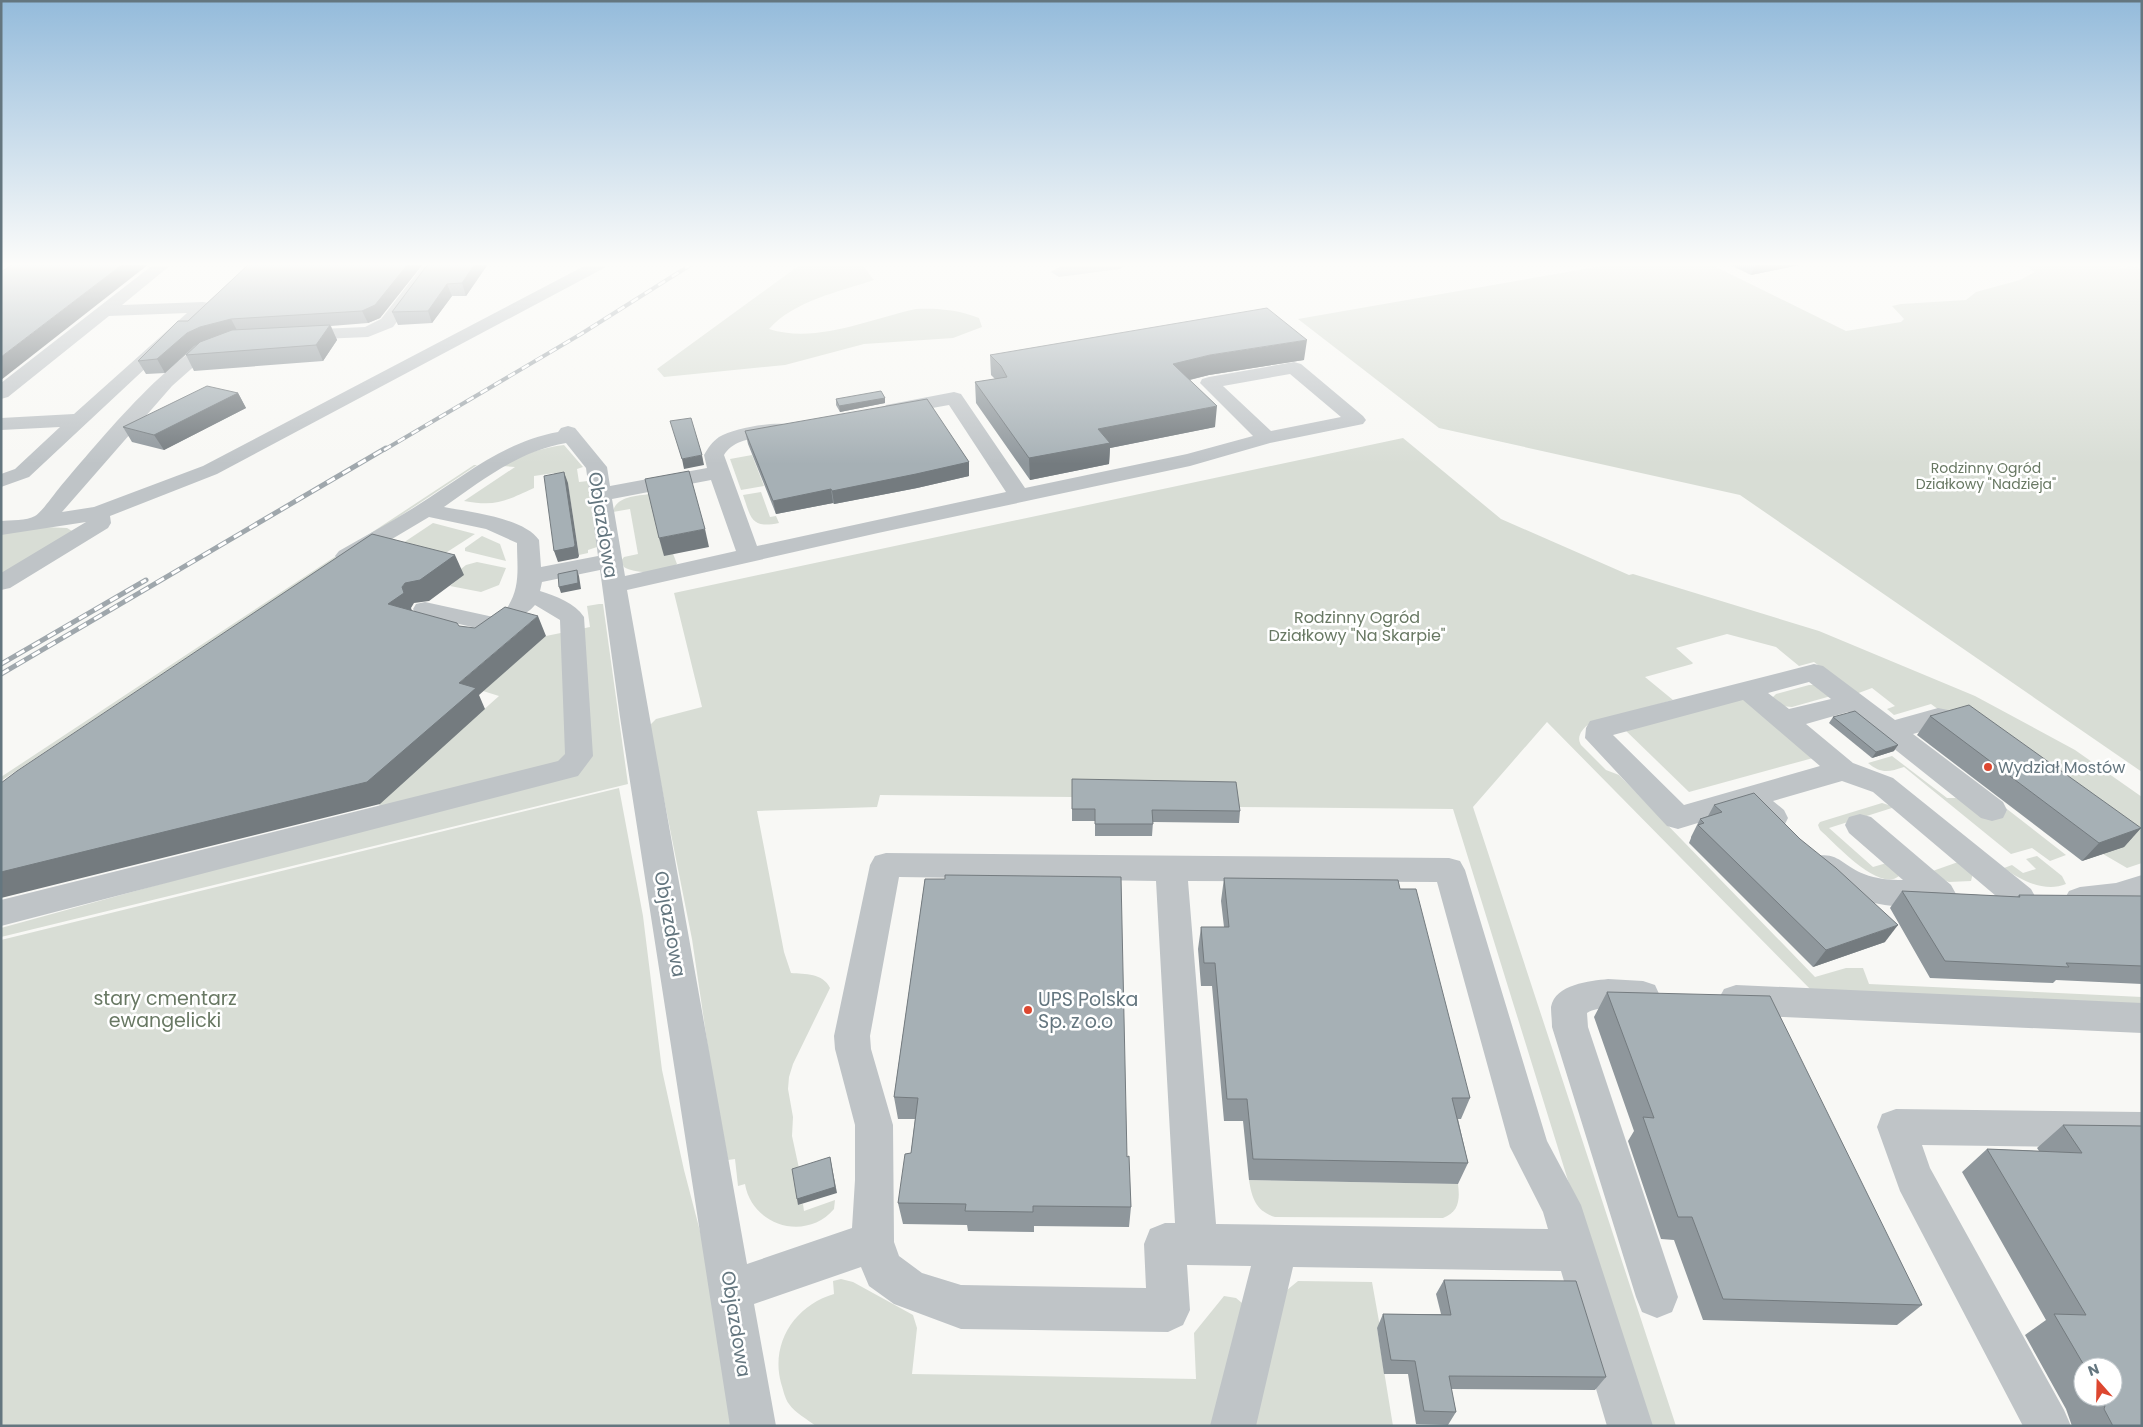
<svg xmlns="http://www.w3.org/2000/svg" width="2143" height="1427" font-family="Poppins,sans-serif">
	<rect width="100%" height="100%" fill="#f8f8f5"/>
	<!-- green -->
	<g fill="#d8ddd5">
		<path d="M801,264H861L874,280C838,292 794,301 769,329C816,344 869,319 916,309C938,308 959,310 979,318L982,327L953,338L864,344L785,365L664,377L657,369Z"/>
		<path d="M1613,264H1710L1846,331L1901,322L1904,319L1892,306L1901,304L1966,300L1976,292L2020,280L2035,272L2024,264L2118,265L2121,269L2131,266L2142,268V772L1740,495L1439,428L1298,319Z"/>
		<path d="M1403,438L1501,519L1629,575L1633,574L1819,631L1975,696L2075,750L2142,797V863L2127,868L2103,854L2062,802L1931,704L1894,715L1887,709L1895,706L1872,688L1856,694L1814,662L1799,666L1776,647L1727,634L1676,648L1693,663L1692,664L1645,677L1673,700L1589,724C1582,729 1576,737 1581,745L1606,770L1619,775L1815,977L1846,968H1863L1869,984L2142,997V1010L1816,995L1547,722L1473,807L1676,1426H1644L1453,809L1237,807L1072,797L880,795L877,807L757,811L784,952L791,973C805,974 823,973 830,988L793,1064L789,1077L788,1089L793,1117L792,1136L800,1173L798,1205L803,1204L804,1211L835,1200L834,1209C806,1242 752,1226 745,1184L738,1186L735,1159L728,1160L711,1068L692,939L650,729L651,724L656,719L702,707L674,593Z"/>
		<path d="M564,445L583,467L577,469L579,482L588,481L597,547L588,550V553L579,555L568,484L556,485L554,473L534,476V488C505,501 497,507 464,501L515,467L502,466C521,454 542,448 564,445Z"/>
		<path d="M752,455L764,486L741,490L730,459Z"/>
		<path d="M474,465H477L1,781V777Z"/>
		<path d="M761,492L770,517L776,516L779,523C751,529 751,518 743,495Z"/>
		<path d="M650,494L677,564C665,573 637,575 624,567L621,561L624,557L638,554L630,509L613,512C616,496 637,496 650,494Z"/>
		<path d="M433,523L475,534L444,554L385,555Z"/>
		<path d="M43,527L67,528L72,531L1,579V534Z"/>
		<path d="M482,536L500,544L506,561L465,551V548Z"/>
		<path d="M477,562L506,568L499,585L481,592L450,586L463,575L456,573L466,565Z"/>
		<path d="M599,604H603L628,784L1,937V928L382,823L379,803L499,696L483,691L546,636L590,627L587,606Z"/>
		<path d="M1809,685H1814L1831,696L1792,707L1781,706L1772,698L1776,694Z"/>
		<path d="M1741,696L1813,758L1689,792L1622,727Z"/>
		<path d="M1892,756L1947,798H1956L1989,817L2007,811L1985,792L2066,855L2050,861L2032,848L2011,854L1904,767C1889,772 1881,774 1868,763Z"/>
		<path d="M619,788L643,916L662,1070L684,1170L712,1277L732,1426H1V940Z"/>
		<path d="M1882,803L1895,807L1829,828L1873,867L1890,862L1899,876C1879,893 1835,843 1820,830L1818,825L1820,822Z"/>
		<path d="M2037,856L2062,876L2066,884C2045,893 2020,880 2004,868L2012,865L2023,873L2036,869L2026,859Z"/>
		<path d="M1961,861L1973,873L1971,881L1949,882L1927,873Z"/>
		<path d="M1249,1180L1458,1184C1460,1200 1459,1212 1443,1218L1275,1217C1256,1211 1252,1199 1249,1180Z"/>
		<path d="M841,1279L853,1282L913,1315L917,1328L912,1374L1196,1379L1194,1333L1224,1296L1236,1298L1242,1303L1214,1426H816C807,1419 795,1413 789,1404C785,1399 783,1389 781,1383C770,1342 796,1305 834,1294L833,1281Z"/>
		<path d="M1298,1281L1372,1282L1380,1327L1377,1328L1393,1426H1253L1287,1290Z"/>
	</g>
	<g fill="none" stroke-linecap="round" stroke-linejoin="round">
		<!-- minor -->
		<g fill="#bfc4c7" fill-rule="evenodd">
			<path d="M154,264H172L122,305L203,302L209,303L211,307L29,477L1,487V474L15,469L60,427L1,430V418L74,414L187,313L109,316L8,397L1,399V383Z"/>
			<path d="M424,264H440L393,327L368,337L297,340L291,339L288,335L291,331L297,330L365,327L381,319Z"/>
			<path d="M588,264H608L606,267L217,474L110,516L111,523L108,528L10,588L1,590V573L86,522L1,535V521C10,520 27,521 35,516C42,512 54,494 60,487C87,456 188,329 228,339L231,343L228,347L199,362L172,386L62,512L94,507L203,466Z"/>
			<path d="M1084,264H1128L1120,269L1059,277L1051,272L1059,267Z"/>
			<path d="M1294,362L1301,364L1363,416L1366,420L1363,424L1270,443L1190,466L878,533L627,590L747,1264L852,1228L855,1180V1125L835,1049L834,1036L870,865L875,856L886,853L1449,858L1460,861L1465,870L1547,1141L1581,1205L1653,1426H1607L1561,1271L1293,1267L1256,1426H1210L1251,1266L1187,1265L1190,1310L1183,1325L1168,1332L961,1329L894,1304L869,1286L861,1267L754,1304L776,1426H730L620,717L600,570L542,582L540,591C556,596 575,603 584,617L593,756L578,776L1,926V900L558,761L565,754L560,620L535,605C527,614 522,616 510,613L507,608C521,587 517,567 517,543L486,529L429,517L355,561L347,563L339,561L335,556L339,551C365,536 392,522 418,505C464,476 503,442 558,432L561,428L568,426L575,428L607,467L610,486L707,468L704,455C708,448 712,442 719,437C734,428 774,421 791,425L794,429L791,433C771,438 736,434 724,455L757,546L1006,492L949,405L893,415L886,413L883,409L886,405L954,392L961,394L1025,488L1187,454L1253,436L1200,383L1202,379L1209,377ZM1290,374L1341,417L1271,431L1223,386ZM566,443L586,468L598,556L541,567L539,540C524,518 470,512 444,507C482,480 519,451 566,443ZM711,480L736,551L625,576L612,499ZM899,877L1156,881L1175,1223H1165L1150,1229L1144,1244L1146,1288L961,1285L922,1273L899,1256L894,1242L893,1125L871,1049L870,1036ZM1188,881L1437,882L1510,1147L1543,1212L1548,1229L1216,1224Z"/>
			<path d="M425,602L507,620L511,625L507,630L498,633L416,614L413,609L416,604Z"/>
			<path d="M1814,664L1823,666L1895,720L1938,708L1948,710L1952,717L1948,724L1913,734L2003,802L2007,810L2003,818L1992,821L1981,818L1848,712L1806,724L1853,763L1893,778L2031,889L2036,898L2031,907L2020,911L2009,907L1873,792L1842,781L1773,801L1784,810L1788,818L1784,826C1765,832 1757,821 1744,809L1678,829L1667,826L1585,738L1586,728L1590,721ZM1809,682L1831,699L1789,709L1768,693ZM1743,700L1820,766L1684,805L1613,735Z"/>
			<path d="M1860,814L1871,817L1951,885L1956,894L1951,903C1915,915 1829,903 1809,866L1814,857C1837,850 1844,867 1864,874C1876,879 1890,880 1903,880L1849,833L1845,825L1849,817Z"/>
			<path d="M2142,875V900C2119,908 2092,917 2069,909L2064,900L2069,891L2080,887L2116,883Z"/>
			<path d="M1608,979L1643,981L1655,985L1660,996L1655,1007C1634,1014 1605,1002 1587,1013L1588,1027L1678,1297L1672,1312L1657,1318L1642,1312L1636,1297L1552,1027C1552,1021 1551,1013 1551,1007C1555,984 1590,981 1608,979Z"/>
			<path d="M1736,985L2142,1003V1033L1736,1015L1724,1011L1718,1000L1724,989Z"/>
			<path d="M1896,1109L2142,1112V1148L1922,1145L1930,1168L2064,1410L2071,1426H2023L1900,1191L1877,1127L1882,1114Z"/>
		</g>
		<!-- rail-far1 casing -->
		<g stroke="#9fa7ac" stroke-width="4">
			<path id="rail-far1" d="M384,450L581,334L692,264"/>
		</g>
		<!-- rail casing -->
		<g stroke="#9fa7ac" stroke-width="5">
			<g id="rail">
				<path d="M1,664L146,580"/>
				<path d="M1,674L386,448"/>
			</g>
		</g>
		<!-- rail-far1 -->
		<use href="#rail-far1" stroke="#fff" stroke-width="2.5" stroke-dasharray="8" stroke-linecap="butt"/>
		<!-- rail -->
		<use href="#rail" stroke="#fff" stroke-width="3" stroke-dasharray="9" stroke-linecap="butt"/>
	</g>
	<!-- wall -->
	<g fill="#8f979c" fill-rule="evenodd">
		<path d="M249,264H423L380,318L368,323L331,326L337,340L323,361L194,371L186,355L196,346L165,373L146,374L138,361L188,321Z"/>
		<path d="M428,264H488L466,296H452L432,323L398,325L392,312Z"/>
		<path d="M1728,264H1799V265L1751,275Z"/>
		<path d="M990,355L1304,360L1209,375L1190,380L1215,427L1110,448L1109,464L1030,480L976,403L975,382L995,379L991,375Z"/>
		<path d="M238,393L246,408L164,450L132,442L123,427Z"/>
		<path d="M885,398V403L840,412L836,405V399Z"/>
		<path d="M745,431L969,462V476L917,488L834,504L833,503L776,514L748,444Z"/>
		<path d="M1930,716L2141,828L2124,847L2082,861L1917,735Z"/>
		<path d="M1833,717L1894,751L1872,758L1829,723Z"/>
		<path d="M1072,779L1240,811L1239,823L1153,822L1152,836H1095V821H1072Z"/>
		<path d="M1714,805L1885,942L1813,967L1689,843L1691,838V837L1700,819L1708,816Z"/>
		<path d="M1224,878L1400,889L1470,1098L1461,1119H1458L1468,1163L1458,1184L1249,1180L1243,1121H1224L1212,986H1201L1198,949L1201,927H1224L1221,901Z"/>
		<path d="M925,879L1127,1157L1131,1207L1129,1227L1034,1226V1232L968,1231L967,1225L903,1224L898,1203L911,1153L915,1119H898L894,1097Z"/>
		<path d="M1902,891L2017,897L2019,895L2142,896V984L2056,980L2053,983L1930,978L1890,908Z"/>
		<path d="M1607,992L1922,1305L1897,1325L1703,1320L1674,1240L1661,1239L1628,1141L1634,1131L1594,1017Z"/>
		<path d="M2063,1125L2142,1126V1426H2072L2066,1409L2025,1335L2046,1320L1962,1172L1987,1149L2039,1151L2037,1148ZM2083,1367H2113V1397H2083Z"/>
		<path d="M1444,1280L1606,1377L1595,1390L1451,1389L1456,1412L1448,1425L1416,1424L1408,1374H1384L1377,1328L1383,1314H1441L1436,1294Z"/>
	</g>
	<!-- shaded-wall -->
	<g fill="#747b7f">
		<path d="M123,264H149L1,380V357Z"/>
		<path d="M408,264H423L380,318L368,323L362,311Z"/>
		<path d="M475,264H488L466,296L462,283Z"/>
		<path d="M1756,264H1799V265L1751,275Z"/>
		<path d="M447,284L452,296L432,323L428,311Z"/>
		<path d="M231,319L238,332L207,340L194,346L165,373L157,359L187,333L200,327Z"/>
		<path d="M330,325L337,340L323,361L316,345Z"/>
		<path d="M1307,340L1304,360L1209,375L1172,384L1173,364L1210,355Z"/>
		<path d="M238,393L246,408L164,450L154,435Z"/>
		<path d="M885,398V403L840,412L839,406Z"/>
		<path d="M1217,406L1215,427L1110,448L1109,464L1030,480L1029,458L1098,429Z"/>
		<path d="M702,455L704,465L684,469L682,459Z"/>
		<path d="M969,462V476L917,488L834,504L832,491Z"/>
		<path d="M564,472L568,483L579,556L578,558L558,562L554,551Z"/>
		<path d="M831,489L833,503L776,514L773,501Z"/>
		<path d="M705,529L709,547L664,556L659,538Z"/>
		<path d="M455,555L464,575L429,601L414,603L411,608L413,613L388,604L405,583Z"/>
		<path d="M577,570L579,576L581,589L561,593L559,587Z"/>
		<path d="M538,616L546,636L479,695L485,709L380,804L1,898V872L459,683Z"/>
		<path d="M1898,745L1894,751L1872,758L1876,752Z"/>
		<path d="M2141,828L2124,847L2082,861L2099,843Z"/>
		<path d="M1898,925L1885,942L1813,967L1826,950Z"/>
		<path d="M830,1157L837,1193L798,1205L797,1199Z"/>
	</g>
	<!-- building -->
	<g fill="#a6b0b5" stroke="#747b7f">
		<path d="M13,264H123L1,357V272Z"/>
		<path d="M249,264H408L375,305L362,311L231,319L200,327L187,333L157,359L138,361L178,321H188Z"/>
		<path d="M428,264H475L462,283L447,284L428,311L392,312Z"/>
		<path d="M1267,308L1307,340L1210,355L1173,364L1217,406L1098,429L1110,443L1029,458L975,382L1007,377L1001,366L990,355Z"/>
		<path d="M330,325L316,345L186,355L200,342L232,330Z"/>
		<path d="M207,386L238,393L154,435L123,427Z"/>
		<path d="M881,391L885,398L839,406L836,399Z"/>
		<path d="M927,399L969,462L916,474L832,491L831,489L773,501L745,431Z"/>
		<path d="M691,418L702,455L682,459L670,421Z"/>
		<path d="M689,471L705,529L659,538L645,479Z"/>
		<path d="M564,472L575,545L574,547L554,551L544,476Z"/>
		<path d="M372,534L455,555L420,580L405,583L402,587L404,593L388,604L457,623L459,626L475,628L505,607L538,616L459,683L476,688L367,782L1,872V783L17,771Z"/>
		<path d="M577,570L578,583L559,587L558,574Z"/>
		<path d="M1969,705L2141,828L2099,843L1930,716Z"/>
		<path d="M1855,711L1898,745L1876,752L1833,717Z"/>
		<path d="M1072,779L1236,782L1240,811L1152,810L1153,824H1095V809H1072Z"/>
		<path d="M1754,793L1800,839L1836,868L1898,925L1826,950L1698,825L1704,823L1700,819L1722,812L1714,805Z"/>
		<path d="M945,875L1121,877L1127,1157L1129,1156L1131,1207L1033,1206V1212L965,1211L966,1204L898,1203L905,1154L911,1153L918,1098L894,1097L925,879H945Z"/>
		<path d="M1224,878L1398,880L1400,889H1416L1470,1098H1452L1468,1163L1253,1159L1247,1099H1227L1215,963H1204L1201,927H1229Z"/>
		<path d="M1902,891L2020,897L2019,895L2142,896V966L2066,963L2069,967L1945,961Z"/>
		<path d="M1607,992L1770,996L1922,1305L1723,1299L1692,1217H1678L1643,1117L1654,1118Z"/>
		<path d="M2063,1125L2142,1126V1426H2113L2104,1409L2105,1406L2101,1397H2113V1367H2085L2054,1314L2086,1315L1987,1149L2082,1153Z"/>
		<path d="M830,1157L835,1187L797,1199L792,1169Z"/>
		<path d="M1444,1280L1576,1281L1606,1377L1449,1376L1456,1412L1424,1411L1415,1361L1391,1360L1383,1314L1451,1315Z"/>
	</g>
	<!-- sky -->
	<linearGradient id="sky" x2="0" y2="1"><stop stop-color="#94bbdb"/><stop offset="0.57" stop-color="#fcfcfa"/><stop offset="1" stop-color="#fcfcfa" stop-opacity="0"/></linearGradient>
	<rect width="2143" height="464" fill="url(#sky)"/>
	<!-- markers -->
	<g fill="#dd4730" stroke="#fff" stroke-width="2">
		<circle cx="1988" cy="767" r="5"/>
		<circle cx="1028" cy="1010" r="5"/>
	</g>
	<g text-anchor="middle" dominant-baseline="central" stroke-width="5" stroke-linejoin="round" paint-order="stroke">
		<!-- far-park labels -->
		<g font-size="14" fill="#687863" stroke="#fff">
			<text x="1986" y="468">Rodzinny Ogród<tspan x="1986" dy="16">Działkowy "Nadzieja"</tspan></text>
		</g>
		<!-- park labels -->
		<g font-size="16" fill="#687863" stroke="#fff">
			<text x="1357" y="617">Rodzinny Ogród<tspan x="1357" dy="18">Działkowy "Na Skarpie"</tspan></text>
		</g>
		<!-- poi labels -->
		<g font-size="16" fill="#64767f" stroke="#fff" text-anchor="start">
			<text x="1998" y="767">Wydział Mostów</text>
		</g>
		<!-- near-street labels -->
		<g font-size="19" fill="#64767f" stroke="#fff">
			<text transform="translate(603 525) rotate(81)">Objazdowa</text>
			<text transform="translate(670 924) rotate(80)">Objazdowa</text>
			<text transform="translate(736 1324) rotate(81)">Objazdowa</text>
		</g>
		<!-- near-park labels -->
		<g font-size="19" fill="#687863" stroke="#fff">
			<text x="165" y="998">stary cmentarz<tspan x="165" dy="22">ewangelicki</tspan></text>
		</g>
		<!-- near-poi labels -->
		<g font-size="19" fill="#64767f" stroke="#fff" text-anchor="start">
			<text x="1038" y="999">UPS Polska<tspan x="1038" dy="22">Sp. z o.o</tspan></text>
		</g>
	</g>
	<!-- border -->
	<rect width="2143" height="1427" fill="none" stroke="#64767f" stroke-width="5"/>
	<!-- north arrow -->
	<g transform="translate(2098 1382) rotate(340)"><circle r="24" fill="#ffffff" stroke="#c1c8cc"/>
	<path d="M0-4L9 19L0 12L-9 19Z" fill="#dd4730"/>
	<text y="-8" font-size="14" font-weight="bold" text-anchor="middle" fill="#64767f">N</text>
	</g>
</svg>
